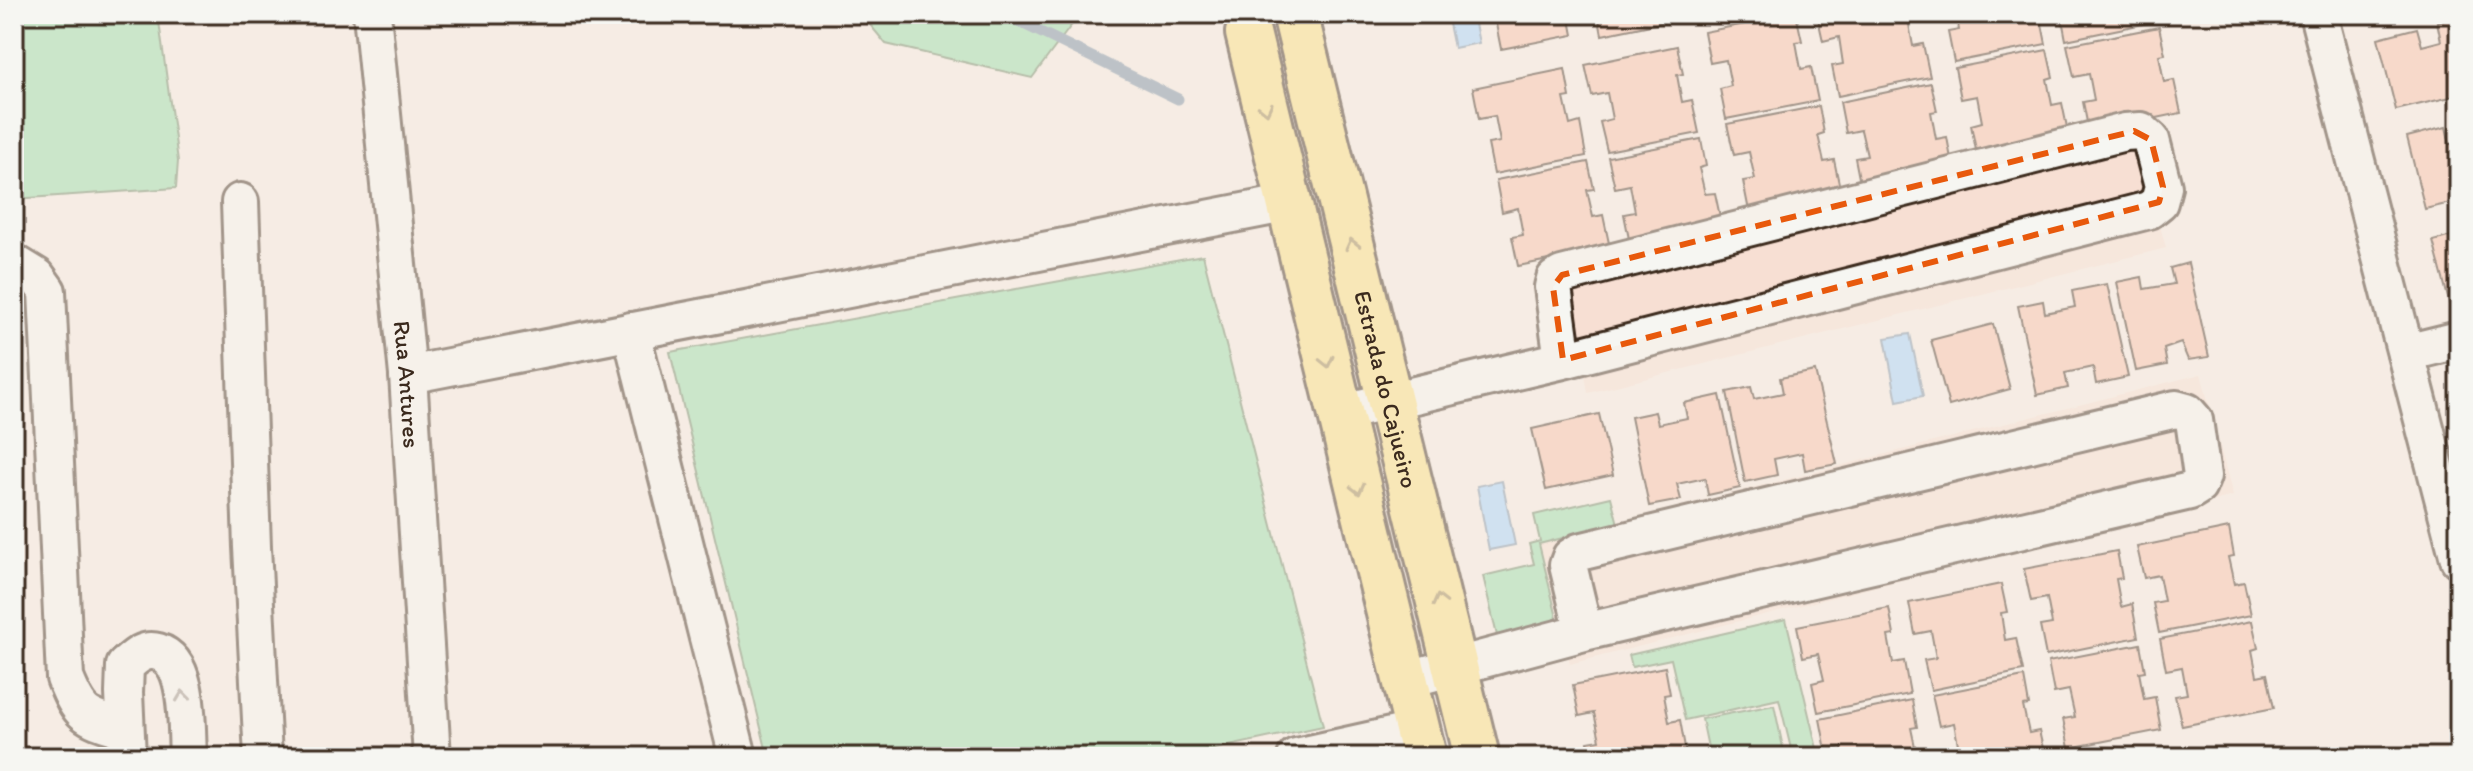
<svg xmlns="http://www.w3.org/2000/svg" width="2473" height="771" font-family="Itim,sans-serif">
	<rect width="100%" height="100%" fill="#f6ece4"/>
	<filter id="ink" filterUnits="userSpaceOnUse"><feTurbulence type="fractalNoise" baseFrequency=".0125" numOctaves="2"/><feDisplacementMap in="SourceGraphic" scale="16" xChannelSelector="R" yChannelSelector="G"/><feConvolveMatrix kernelMatrix="1 2 1 2 8 2 1 2 1" color-interpolation-filters="sRGB"/></filter>
	<g filter="url(#ink)">
		<!-- built -->
		<g fill="#f7dfd3">
			<path d="M2134,131L2166,248L1588,393L1568,274Z"/>
			<path d="M2201,374L2233,496L1570,664L1539,542Z"/>
		</g>
		<!-- green -->
		<g fill="#98deab" stroke="#6a8464" stroke-width="2">
			<path d="M14,14H158L178,161L176,188L14,199Z"/>
			<path d="M861,14H1070L1076,19L1032,78L886,44Z"/>
			<path d="M1203,255L1323,726L1177,757H768L670,352Z"/>
			<path d="M1611,497L1618,524L1539,544L1559,626L1498,640L1483,576L1534,564L1529,544L1540,541L1534,515Z"/>
			<path d="M1786,619L1819,757H1793L1779,699L1685,720L1671,659L1632,667L1629,655Z"/>
			<path d="M1774,705L1785,757H1710L1702,719Z"/>
		</g>
		<!-- water -->
		<g fill="#a2d3ff" stroke="#798fa5" stroke-width="2">
			<path d="M1447,14H1473L1479,43L1454,48Z"/>
			<path d="M1910,334L1923,396L1897,401L1885,338Z"/>
			<path d="M1502,481L1515,545L1489,550L1477,486Z"/>
		</g>
		<g fill="none" stroke-linecap="round" stroke-linejoin="round">
			<!-- stream -->
			<path stroke="#798fa5" stroke-width="11" d="M1003,14L1178,99"/>
		</g>
		<!-- building -->
		<g fill="#f8c2ab" stroke="#3b2a1e" stroke-width="2">
			<path d="M1494,14H1569L1573,35L1501,49Z"/>
			<path d="M1598,14H1693L1694,16L1602,35Z"/>
			<path d="M1796,14L1802,41L1796,42L1801,69L1811,67L1818,101L1726,119L1720,89L1731,86L1726,60L1710,63L1704,32Z"/>
			<path d="M1817,14H1913L1914,18L1908,19L1913,46L1923,44L1930,77L1838,96L1832,66L1843,64L1839,37L1823,41Z"/>
			<path d="M1956,14H2040L2046,44L1954,62L1948,32L1959,30Z"/>
			<path d="M2061,14H2157L2158,21L2066,40Z"/>
			<path d="M2459,17V95L2396,110L2378,38L2417,28L2422,46L2441,41L2437,22Z"/>
			<path d="M2159,27L2165,54L2159,55L2164,82L2174,80L2181,113L2089,132L2083,102L2094,100L2089,74L2074,77L2067,45Z"/>
			<path d="M1677,46L1683,74L1677,75L1682,102L1692,100L1699,133L1607,151L1600,122L1612,119L1607,93L1592,96L1585,65Z"/>
			<path d="M2047,50L2053,77L2047,79L2052,105L2062,103L2069,137L1977,155L1971,125L1982,122L1977,96L1961,99L1955,68Z"/>
			<path d="M1565,69L1570,97L1564,98L1570,125L1580,122L1586,156L1494,174L1488,144L1500,142L1495,116L1479,119L1473,88Z"/>
			<path d="M1931,83L1937,111L1931,112L1936,139L1947,137L1953,170L1861,188L1855,158L1867,156L1861,130L1846,133L1840,102Z"/>
			<path d="M1819,106L1824,133L1818,135L1824,162L1834,160L1841,193L1749,211L1743,181L1755,179L1749,152L1734,155L1727,124Z"/>
			<path d="M2446,127L2450,144L2459,142V201L2425,209L2407,137Z"/>
			<path d="M1701,139L1706,166L1699,168L1705,194L1715,193L1722,226L1630,244L1624,214L1635,212L1630,185L1615,188L1608,157Z"/>
			<path d="M1588,162L1594,189L1587,190L1593,217L1603,215L1610,248L1518,266L1512,237L1523,235L1518,208L1502,212L1496,180Z"/>
			<path d="M2459,234V311L2452,313L2433,241Z"/>
			<path d="M2188,263L2209,357L2188,360L2181,343L2164,349L2167,365L2136,371L2117,282L2142,277L2144,289L2174,284L2170,268Z"/>
			<path d="M2107,284L2128,377L2096,384L2093,367L2065,373L2068,388L2037,395L2018,306L2043,301L2045,313L2075,307L2072,291Z"/>
			<path d="M1993,324L2010,389L1949,406L1931,340Z"/>
			<path d="M1815,371L1837,464L1805,470L1802,453L1774,459L1777,475L1745,482L1727,392L1751,387L1754,399L1783,393L1780,378Z"/>
			<path d="M1720,395L1740,488L1708,495L1705,478L1677,484L1681,500L1649,506L1631,417L1655,412L1658,424L1687,418L1684,403Z"/>
			<path d="M1599,414L1613,475L1546,490L1532,429Z"/>
			<path d="M2229,528L2234,556L2228,557L2234,584L2244,582L2251,615L2159,633L2153,603L2164,601L2159,575L2144,578L2137,547Z"/>
			<path d="M2117,551L2122,578L2116,579L2121,607L2132,604L2138,637L2046,656L2040,626L2052,624L2047,598L2031,601L2024,569Z"/>
			<path d="M2001,584L2007,612L2001,613L2005,640L2016,638L2023,671L1931,690L1924,660L1936,658L1931,631L1915,634L1909,603Z"/>
			<path d="M1889,608L1894,635L1888,636L1893,663L1904,661L1910,694L1818,712L1812,683L1824,680L1818,654L1803,657L1797,626Z"/>
			<path d="M2252,621L2258,648L2252,650L2257,676L2267,674L2274,708L2182,726L2175,696L2187,694L2182,667L2166,670L2160,639Z"/>
			<path d="M2140,644L2145,671L2139,672L2144,699L2155,697L2161,730L2069,748L2063,719L2075,717L2069,690L2054,693L2048,662Z"/>
			<path d="M1665,667L1670,694L1664,695L1669,722L1680,720L1686,753L1668,757H1591L1588,742L1600,740L1594,713L1579,716L1573,685Z"/>
			<path d="M2024,677L2029,705L2023,706L2029,733L2039,731L2045,757H1949L1948,752L1959,750L1954,723L1939,726L1932,695Z"/>
			<path d="M1912,700L1917,727L1911,728L1917,756L1927,753L1928,757H1844L1842,747L1826,750L1820,719Z"/>
		</g>
		<g fill="none" stroke-linecap="round" stroke-linejoin="round">
			<!-- minor casing -->
			<g stroke="#3b2a1e" stroke-width="42">
				<g id="minor">
					<path id="s1" d="M372,14L408,375L432,757"/>
					<path d="M2318,14L2459,559"/>
					<path d="M240,202L252,547L263,757"/>
					<path d="M14,263L37,277L47,291L65,678C81,718 86,717 125,729"/>
					<path d="M631,331L738,757"/>
					<path d="M2406,353L2459,340"/>
					<path d="M408,375L1289,203"/>
					<path d="M1339,413L1563,360L2149,210L2159,202L2163,187L2151,140L2141,131L2125,132L1562,275L1555,279L1553,287L1563,360"/>
					<path d="M1405,680L1584,632L2190,491L2198,486L2202,476L2194,420L2187,412L2176,409L1579,552L1571,557L1568,565L1584,632"/>
					<path d="M127,757L124,693L125,666C135,657 144,648 158,652C191,662 186,729 188,757"/>
					<path d="M1296,757L1418,730"/>
				</g>
			</g>
			<!-- major casing -->
			<g stroke="#3b2a1e" stroke-width="50">
				<g id="major">
					<path id="s2" d="M1297,22L1477,757"/>
					<path d="M1248,33L1424,757"/>
				</g>
			</g>
			<!-- minor -->
			<use href="#minor" stroke="#f6f6f2" stroke-width="36"/>
			<!-- major -->
			<use href="#major" stroke="#fbe080" stroke-width="44"/>
		</g>
		<!-- one-way arrows -->
		<defs><path id="oneway-chevron" d="M-2-3.5L2.5 0L-2 3.5" fill="none" stroke-width="1.6" stroke-linecap="round" stroke-linejoin="round" transform="scale(2)"/></defs>
		<g stroke="#9b854f">
			<use href="#oneway-chevron" transform="translate(1266 109) rotate(77)"/>
			<use href="#oneway-chevron" transform="translate(1352 244) rotate(-104)"/>
			<use href="#oneway-chevron" transform="translate(1327 362) rotate(77)"/>
			<use href="#oneway-chevron" transform="translate(1358 489) rotate(76)"/>
			<use href="#oneway-chevron" transform="translate(1439 600) rotate(-104)"/>
		</g>
		<use stroke="#989088" href="#oneway-chevron" transform="translate(183 696) rotate(-97)"/>
	</g>
	<!-- marked area -->
	<path d="M0 0H2473V771H0ZM2134,131L2151,140L2163,187L2159,202L1563,360L1553,287L1562,275Z" fill="#f6ece4" fill-opacity=".55" fill-rule="evenodd"/>
	<path fill="none" stroke="#e8590c" stroke-width="6" stroke-dasharray="16 10" stroke-linejoin="round" d="M2134,131L2151,140L2163,187L2159,202L1563,360L1553,287L1562,275Z"/>
	<g text-anchor="middle" dominant-baseline="central" stroke-width="8" stroke-linejoin="round" paint-order="stroke">
		<!-- street labels -->
		<g font-size="24" fill="#3b2a1e" stroke="#f6f6f2">
			<text stroke="none"><textPath href="#s1" startOffset="372">Rua Antures</textPath></text>
			<text stroke="none"><textPath href="#s2" startOffset="378">Estrada do Cajueiro</textPath></text>
		</g>
	</g>
	<!-- margin -->
	<rect width="2473" height="771" fill="none" stroke="#f6f6f2" stroke-width="48"/>
	<rect x="24" y="24" width="2425" height="723" fill="none" stroke="#3b2a1e" stroke-width="3" filter="url(#ink)"/>
</svg>
